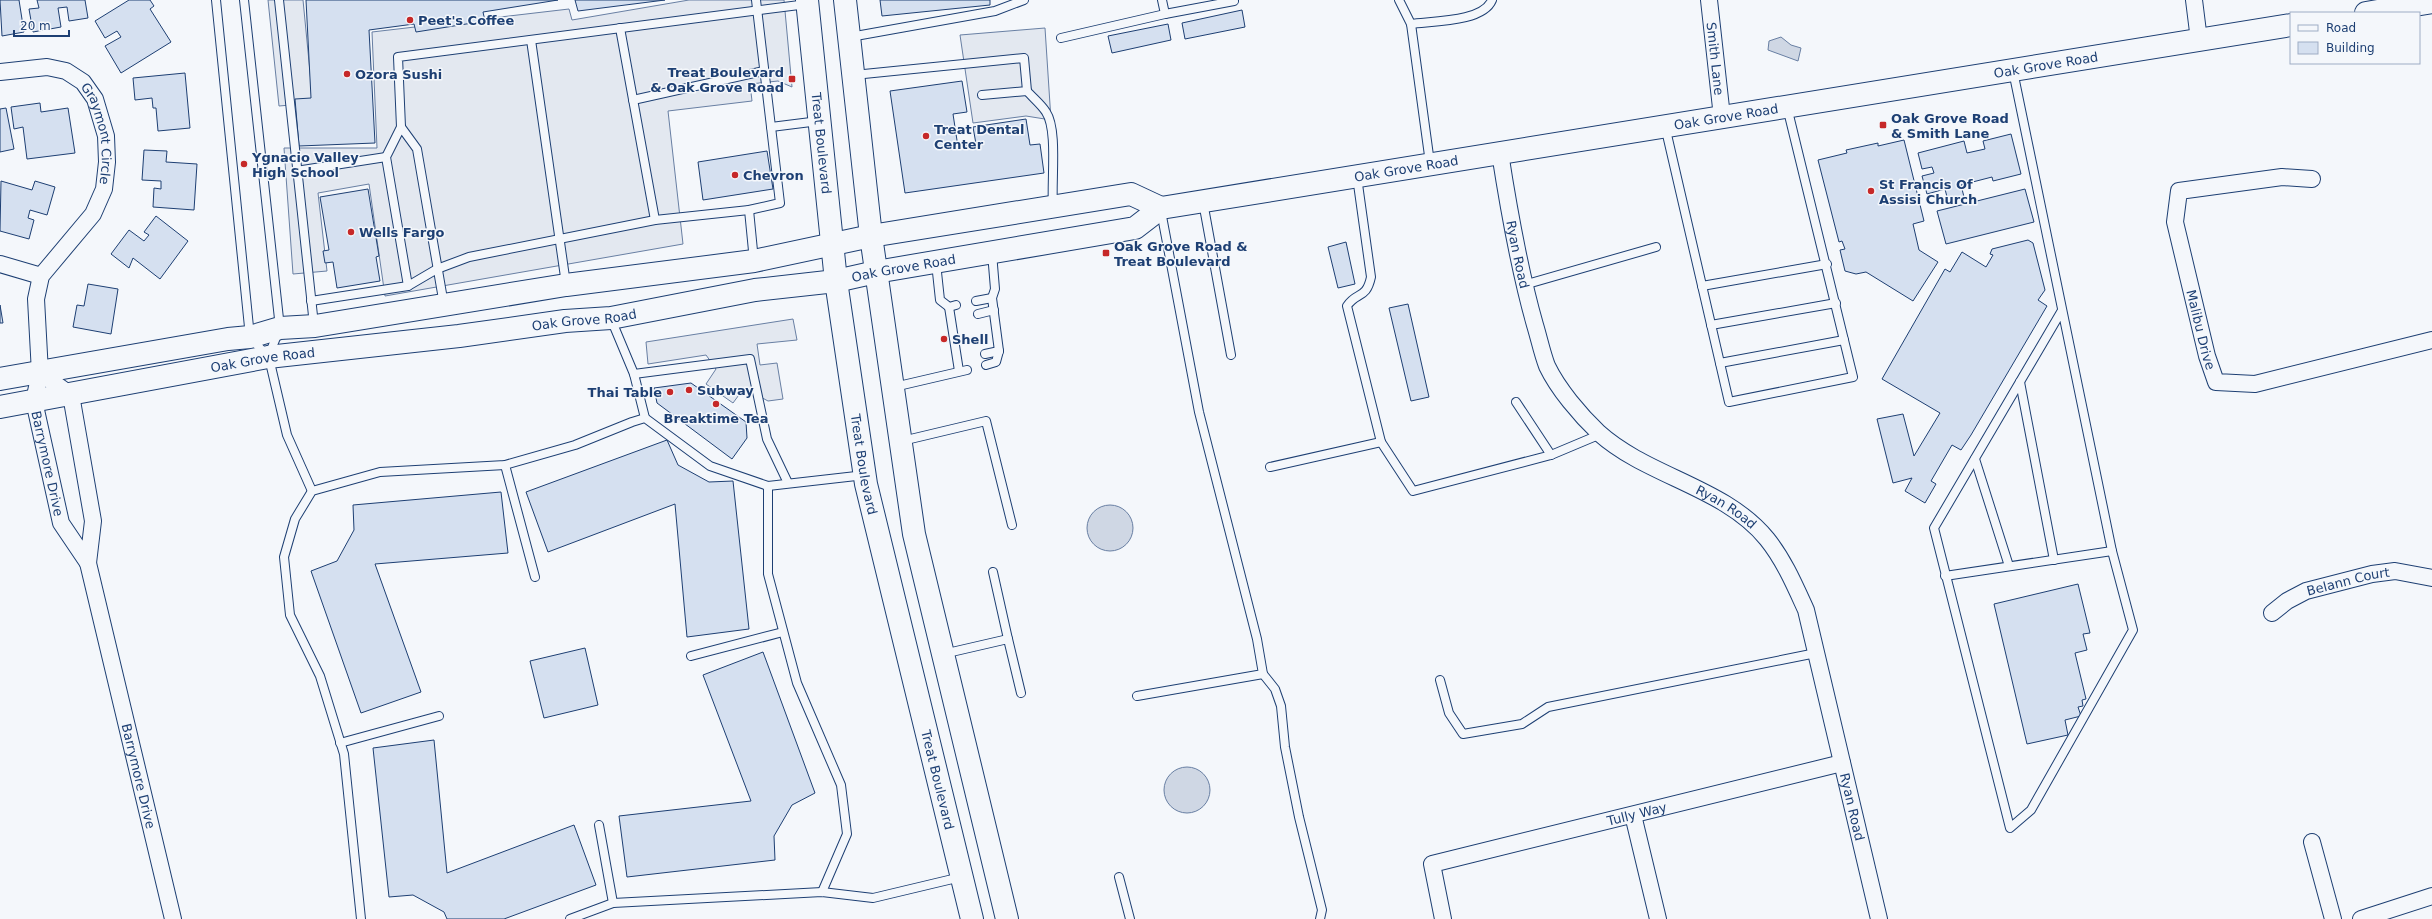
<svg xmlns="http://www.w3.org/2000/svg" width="2432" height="919" font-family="'DejaVu Sans',sans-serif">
	<rect width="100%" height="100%" fill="#f4f7fb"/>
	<!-- parking -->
	<g fill="#e3e8f0" stroke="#687fa3">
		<path d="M268,0H303L313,103L279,106Z"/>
		<path d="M689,0H784L792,87L778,81L750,84L752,101L668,111L683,244L385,296L369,184L318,193L327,271L293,274L284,148H377L372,32L569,9L572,20Z"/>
		<path d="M1045,28L1051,120L1026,116L973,123L960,35Z"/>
		<path d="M793,319L797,340L757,344L760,365L777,363L783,399L768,401L744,388L733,403L706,384L716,369L706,355L648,364L646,342Z"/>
	</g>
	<!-- water -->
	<g fill="#cfd7e4" stroke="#687fa3">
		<path d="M1781,37L1791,45L1801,48L1798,61L1768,50L1769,41Z"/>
		<circle cx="1110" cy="528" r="23"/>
		<circle cx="1187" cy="790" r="23"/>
	</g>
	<!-- building -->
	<g fill="#d5e0f0" stroke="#1d3f73">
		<path d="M0,0H19L24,32L2,36Z"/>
		<path d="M37,0H85L88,18L69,21L67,7L58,8L61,27L33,32L29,9L39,8Z"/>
		<path d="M129,0H150L154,6L150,9L171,42L121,73L105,46L121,37L117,31L105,38L95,21Z"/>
		<path d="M306,0H558L483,12L485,21L416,32L414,24L369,30L375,143L299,146L295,99L311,98Z"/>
		<path d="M575,0H665L578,11Z"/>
		<path d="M880,0H990V5L882,16Z"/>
		<path d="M1242,10L1245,27L1185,39L1182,23Z"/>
		<path d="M1168,24L1171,40L1112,53L1108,36Z"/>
		<path d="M185,73L190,128L158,131L156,108H153L152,98L135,100L133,78Z"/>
		<path d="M962,81L967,112L953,114L958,147L976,144L973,127L1026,119L1030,145L1040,144L1044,173L905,193L890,91Z"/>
		<path d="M40,103L41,112L68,108L75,153L27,159L23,127L14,129L11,107Z"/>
		<path d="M6,108L14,149L0,152V109Z"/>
		<path d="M2011,134L2021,174L1993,181L1992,177L1961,185L1964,197L1948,201L1945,189L1927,194L1922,176L1934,173L1932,167L1922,169L1918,153L1964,141L1967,153L1985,149L1983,141Z"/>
		<path d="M1904,140L1924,221L1913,224L1919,250L1938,262L1913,301L1866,272L1856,274L1845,271L1840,250L1845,249L1842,241L1839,242L1818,160L1847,153L1846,150L1878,143V146Z"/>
		<path d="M144,150L167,151L166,162L197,164L194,210L153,207L154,188L161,189V181L142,180Z"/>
		<path d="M767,151L773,189L703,200L698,162Z"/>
		<path d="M1,181L32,190L35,181L55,187L47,215L30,210L28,218L34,220L29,239L0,231Z"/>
		<path d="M368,189L379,256L376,257L380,281L337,288L333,262L325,263L323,251L329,250L320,197Z"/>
		<path d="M2025,189L2034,222L1946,244L1937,211Z"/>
		<path d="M156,216L188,241L160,279L133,258L129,268L111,254L129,230L144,241L149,235L144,232Z"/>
		<path d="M2028,240L2033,243L2045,290L2038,300L2047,306L1971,435L1961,450L1952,445L1931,481L1936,484L1925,503L1905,491L1912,478L1893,483L1877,419L1903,414L1914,456L1940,413L1882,379L1945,269L1950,272L1962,252L1986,267L1993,255L1990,254L1992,249Z"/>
		<path d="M1346,242L1355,284L1338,288L1328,247Z"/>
		<path d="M88,284L118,289L111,334L73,327L77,305L84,306Z"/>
		<path d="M1408,304L1429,397L1411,401L1389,308Z"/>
		<path d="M0,305L3,323H0Z"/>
		<path d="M691,383L746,422L747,438L732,459L657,403L654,388Z"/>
		<path d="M667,440L678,465L709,482L733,481L749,629L687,637L675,504L548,552L526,492Z"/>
		<path d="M501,492L508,553L375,564L421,692L361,713L311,571L337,561L354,530L353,505Z"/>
		<path d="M2078,584L2090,633L2083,634L2087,650L2075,653L2086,699L2082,700L2083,706L2078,707L2081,716L2065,720L2068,735L2027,744L1994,604Z"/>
		<path d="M585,648L598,705L544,718L530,661Z"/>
		<path d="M763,652L815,793L792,805L774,836L775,860L627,877L619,816L751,801L703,675Z"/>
		<path d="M434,740L447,873L574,825L596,885L504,919H447L444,912L413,895L389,897L373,748Z"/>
	</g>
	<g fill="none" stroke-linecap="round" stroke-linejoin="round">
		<!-- service casing -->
		<g stroke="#1d3f73" stroke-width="10">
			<g id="service">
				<path d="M216,0L250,337L268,357L280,328L244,0"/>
				<path d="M279,0L314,325"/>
				<path d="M1399,0L1411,24L1430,163"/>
				<path d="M1165,14L1234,1"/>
				<path d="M1411,24C1433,21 1483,22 1492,0"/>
				<path d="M620,28L655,220"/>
				<path d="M850,37L995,11L1024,0"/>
				<path d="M1061,38L1165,14L1162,0"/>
				<path d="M531,40L566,284"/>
				<path d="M2013,71L2112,551L2133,630L2031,810L2010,828L1934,528L2061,312"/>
				<path d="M854,75L1024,58L1027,91L982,95"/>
				<path d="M1027,91C1033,98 1041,104 1046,112C1058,130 1051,181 1053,206"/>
				<path d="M633,100L764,71"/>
				<path d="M1665,126L1729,402L1853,377L1787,107"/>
				<path d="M401,127L398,57L807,4"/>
				<path d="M771,127L819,121"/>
				<path d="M296,171L386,157"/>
				<path d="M1203,202L1231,355"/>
				<path d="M749,210L754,261"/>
				<path d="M936,263L940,300L949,307L956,305"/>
				<path d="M1524,285L1656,247"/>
				<path d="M408,286L386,157L401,127L417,149L444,305"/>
				<path d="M1702,286L1827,264"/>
				<path d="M311,301L408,286L437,269L469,257L655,220L749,210L780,203L756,0"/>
				<path d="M976,301L992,298"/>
				<path d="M949,307L959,371"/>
				<path d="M978,314L994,310"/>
				<path d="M611,319L634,374L645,418"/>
				<path d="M1711,325L1836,303"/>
				<path d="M985,354L999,351"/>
				<path d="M269,358L287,435L312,491"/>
				<path d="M1720,363L1844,340"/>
				<path d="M986,365L996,362L999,351L992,298L995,289L992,253"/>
				<path d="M634,374L750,359L767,439L788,483"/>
				<path d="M2020,382L2054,560"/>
				<path d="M894,387L967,370"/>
				<path d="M902,441L986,421L1012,525"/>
				<path d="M1381,442L1413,491L1551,455L1516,402"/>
				<path d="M1551,455L1601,434"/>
				<path d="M1975,459L2009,566"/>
				<path d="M505,465L535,577"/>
				<path d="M1270,467L1381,442L1347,306C1357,291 1366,300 1371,277L1357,177"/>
				<path d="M768,486V574L797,683L841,785L847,834L822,892"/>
				<path d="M993,572L1008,639"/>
				<path d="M1945,576L2112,551"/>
				<path d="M943,654L1008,639L1021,693"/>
				<path d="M691,656L783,632"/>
				<path d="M1263,674L1275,689L1281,706L1285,747L1299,817L1322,910L1320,919"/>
				<path d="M1440,680L1449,713L1463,734L1522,724L1548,707L1816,653"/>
				<path d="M1137,696L1263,674L1257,639L1199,412L1161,211"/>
				<path d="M340,743L439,716"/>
				<path d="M599,825L613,903"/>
				<path d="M1119,877L1130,919"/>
				<path d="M361,919L344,754L320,676L290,615L284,557L295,519L312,491L380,472L505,465L575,445L632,422L645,418L710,466L768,486L865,475"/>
				<path d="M570,919L613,903L822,892L873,898L961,877"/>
			</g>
		</g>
		<!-- minor casing -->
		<g stroke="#1d3f73" stroke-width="18">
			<g id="minor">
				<path id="s1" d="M1709,0L1722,117"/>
				<path d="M2194,0L2199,40"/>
				<path id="s2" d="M0,72L47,67L66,71L83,82L95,99L106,136L107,162L104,189L93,214L41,276L36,299L40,373L34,401L61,523L88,563L93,521L71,395L40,373"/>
				<path id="s3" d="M1500,153C1509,211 1519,269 1535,325C1539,338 1542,353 1547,366C1558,389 1580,415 1599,433C1648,477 1725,487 1767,539C1784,560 1795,586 1806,610L1879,919"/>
				<path id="s4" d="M2312,179L2282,177L2179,191L2175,222L2207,356L2216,382L2255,384L2432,340"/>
				<path d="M0,264L41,276"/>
				<path id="s5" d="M88,563L173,919"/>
				<path id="s6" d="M2272,613L2287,601L2306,591L2372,574L2395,571L2432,578"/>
				<path d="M1633,815L1658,919"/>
				<path d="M2312,842L2333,919"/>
				<path id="s7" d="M1443,919L1432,864L1842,763"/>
				<path d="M2361,919L2432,896"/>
			</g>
		</g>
		<!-- secondary casing -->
		<g stroke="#1d3f73" stroke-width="24">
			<g id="secondary">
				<path id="s8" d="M807,0L836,281L866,484L972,919"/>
				<path d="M845,0L871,236L914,534L1007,919"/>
				<path d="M2366,13L2432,2"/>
				<path d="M0,379L228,339L250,337L280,328L315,326L566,285L754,261L871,236L1131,194L1161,208"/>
				<path id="s9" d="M0,407L268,357L459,336L565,321L611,318L755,290L836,281L876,272L1135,228L1161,208L2291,25"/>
			</g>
		</g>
		<!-- service -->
		<use href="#service" stroke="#f4f7fb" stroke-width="8"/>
		<!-- minor -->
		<use href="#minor" stroke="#f4f7fb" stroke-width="16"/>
		<!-- secondary -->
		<use href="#secondary" stroke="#f4f7fb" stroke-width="22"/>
	</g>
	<!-- markers -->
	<g fill="#c62828" stroke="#f4f7fb" stroke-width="1.5">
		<circle cx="410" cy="20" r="4"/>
		<circle cx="347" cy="74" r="4"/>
		<rect x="788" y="75" width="8" height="8" rx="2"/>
		<rect x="1879" y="121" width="8" height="8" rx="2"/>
		<circle cx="926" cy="136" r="4"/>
		<circle cx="244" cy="164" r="4"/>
		<circle cx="735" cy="175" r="4"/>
		<circle cx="1871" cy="191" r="4"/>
		<circle cx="351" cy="232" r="4"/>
		<rect x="1102" y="249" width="8" height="8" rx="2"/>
		<circle cx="944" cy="339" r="4"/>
		<circle cx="689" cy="390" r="4"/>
		<circle cx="670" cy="392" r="4"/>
		<circle cx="716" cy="404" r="4"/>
	</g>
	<g text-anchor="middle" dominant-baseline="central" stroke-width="3" stroke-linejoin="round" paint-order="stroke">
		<!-- poi labels -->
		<g font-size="13" font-weight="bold" fill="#1d3f73" stroke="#f4f7fb" text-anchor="start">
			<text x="418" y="20">Peet's Coffee</text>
			<text x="784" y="72" text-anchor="end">Treat Boulevard<tspan x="784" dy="15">&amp; Oak Grove Road</tspan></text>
			<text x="355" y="74">Ozora Sushi</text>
			<text x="1891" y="118">Oak Grove Road<tspan x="1891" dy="15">&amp; Smith Lane</tspan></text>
			<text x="934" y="129">Treat Dental<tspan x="934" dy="15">Center</tspan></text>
			<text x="252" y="157">Ygnacio Valley<tspan x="252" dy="15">High School</tspan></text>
			<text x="743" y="175">Chevron</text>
			<text x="1879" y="184">St Francis Of<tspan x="1879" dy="15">Assisi Church</tspan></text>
			<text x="359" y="232">Wells Fargo</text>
			<text x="1114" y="246">Oak Grove Road &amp;<tspan x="1114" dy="15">Treat Boulevard</tspan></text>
			<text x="952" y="339">Shell</text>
			<text x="697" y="390">Subway</text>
			<text x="662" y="392" text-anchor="end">Thai Table</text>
			<text x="716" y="418" text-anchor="middle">Breaktime Tea</text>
		</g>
		<!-- street labels -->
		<g font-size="13" fill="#1d3f73" stroke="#f4f7fb">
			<text stroke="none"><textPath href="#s1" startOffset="59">Smith Lane</textPath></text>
			<text stroke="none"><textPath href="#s9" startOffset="2079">Oak Grove Road</textPath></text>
			<text stroke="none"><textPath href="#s9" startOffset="1755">Oak Grove Road</textPath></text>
			<text stroke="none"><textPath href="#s2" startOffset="142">Graymont Circle</textPath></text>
			<text stroke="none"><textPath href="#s8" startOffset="144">Treat Boulevard</textPath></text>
			<text stroke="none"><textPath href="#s9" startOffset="1431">Oak Grove Road</textPath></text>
			<text stroke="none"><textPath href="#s3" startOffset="103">Ryan Road</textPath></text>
			<text stroke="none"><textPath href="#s9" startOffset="915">Oak Grove Road</textPath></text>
			<text stroke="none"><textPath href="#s9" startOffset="591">Oak Grove Road</textPath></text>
			<text stroke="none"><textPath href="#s4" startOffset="276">Malibu Drive</textPath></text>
			<text stroke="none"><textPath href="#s9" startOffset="267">Oak Grove Road</textPath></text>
			<text stroke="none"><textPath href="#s2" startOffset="498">Barrymore Drive</textPath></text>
			<text stroke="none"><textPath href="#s8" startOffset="468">Treat Boulevard</textPath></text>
			<text stroke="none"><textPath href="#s3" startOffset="451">Ryan Road</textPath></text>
			<text stroke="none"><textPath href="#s6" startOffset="84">Belann Court</textPath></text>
			<text stroke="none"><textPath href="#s5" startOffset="219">Barrymore Drive</textPath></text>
			<text stroke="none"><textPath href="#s8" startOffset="792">Treat Boulevard</textPath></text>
			<text stroke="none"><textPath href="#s3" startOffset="787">Ryan Road</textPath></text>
			<text stroke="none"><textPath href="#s7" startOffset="267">Tully Way</textPath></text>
		</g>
	</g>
	<!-- legend -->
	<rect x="2290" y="12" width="130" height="52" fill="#f4f7fb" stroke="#9eadc5"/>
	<rect x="2298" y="25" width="20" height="6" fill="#f4f7fb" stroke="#9eadc5"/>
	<text x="2326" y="32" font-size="12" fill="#1d3f73">Road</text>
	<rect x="2298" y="42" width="20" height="12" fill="#d5e0f0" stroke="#9eadc5"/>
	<text x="2326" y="52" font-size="12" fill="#1d3f73">Building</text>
	<!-- scale -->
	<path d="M14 30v6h55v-6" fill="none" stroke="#1d3f73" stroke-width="2"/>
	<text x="20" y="30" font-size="12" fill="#1d3f73" stroke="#f4f7fb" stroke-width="3" paint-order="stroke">20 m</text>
</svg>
